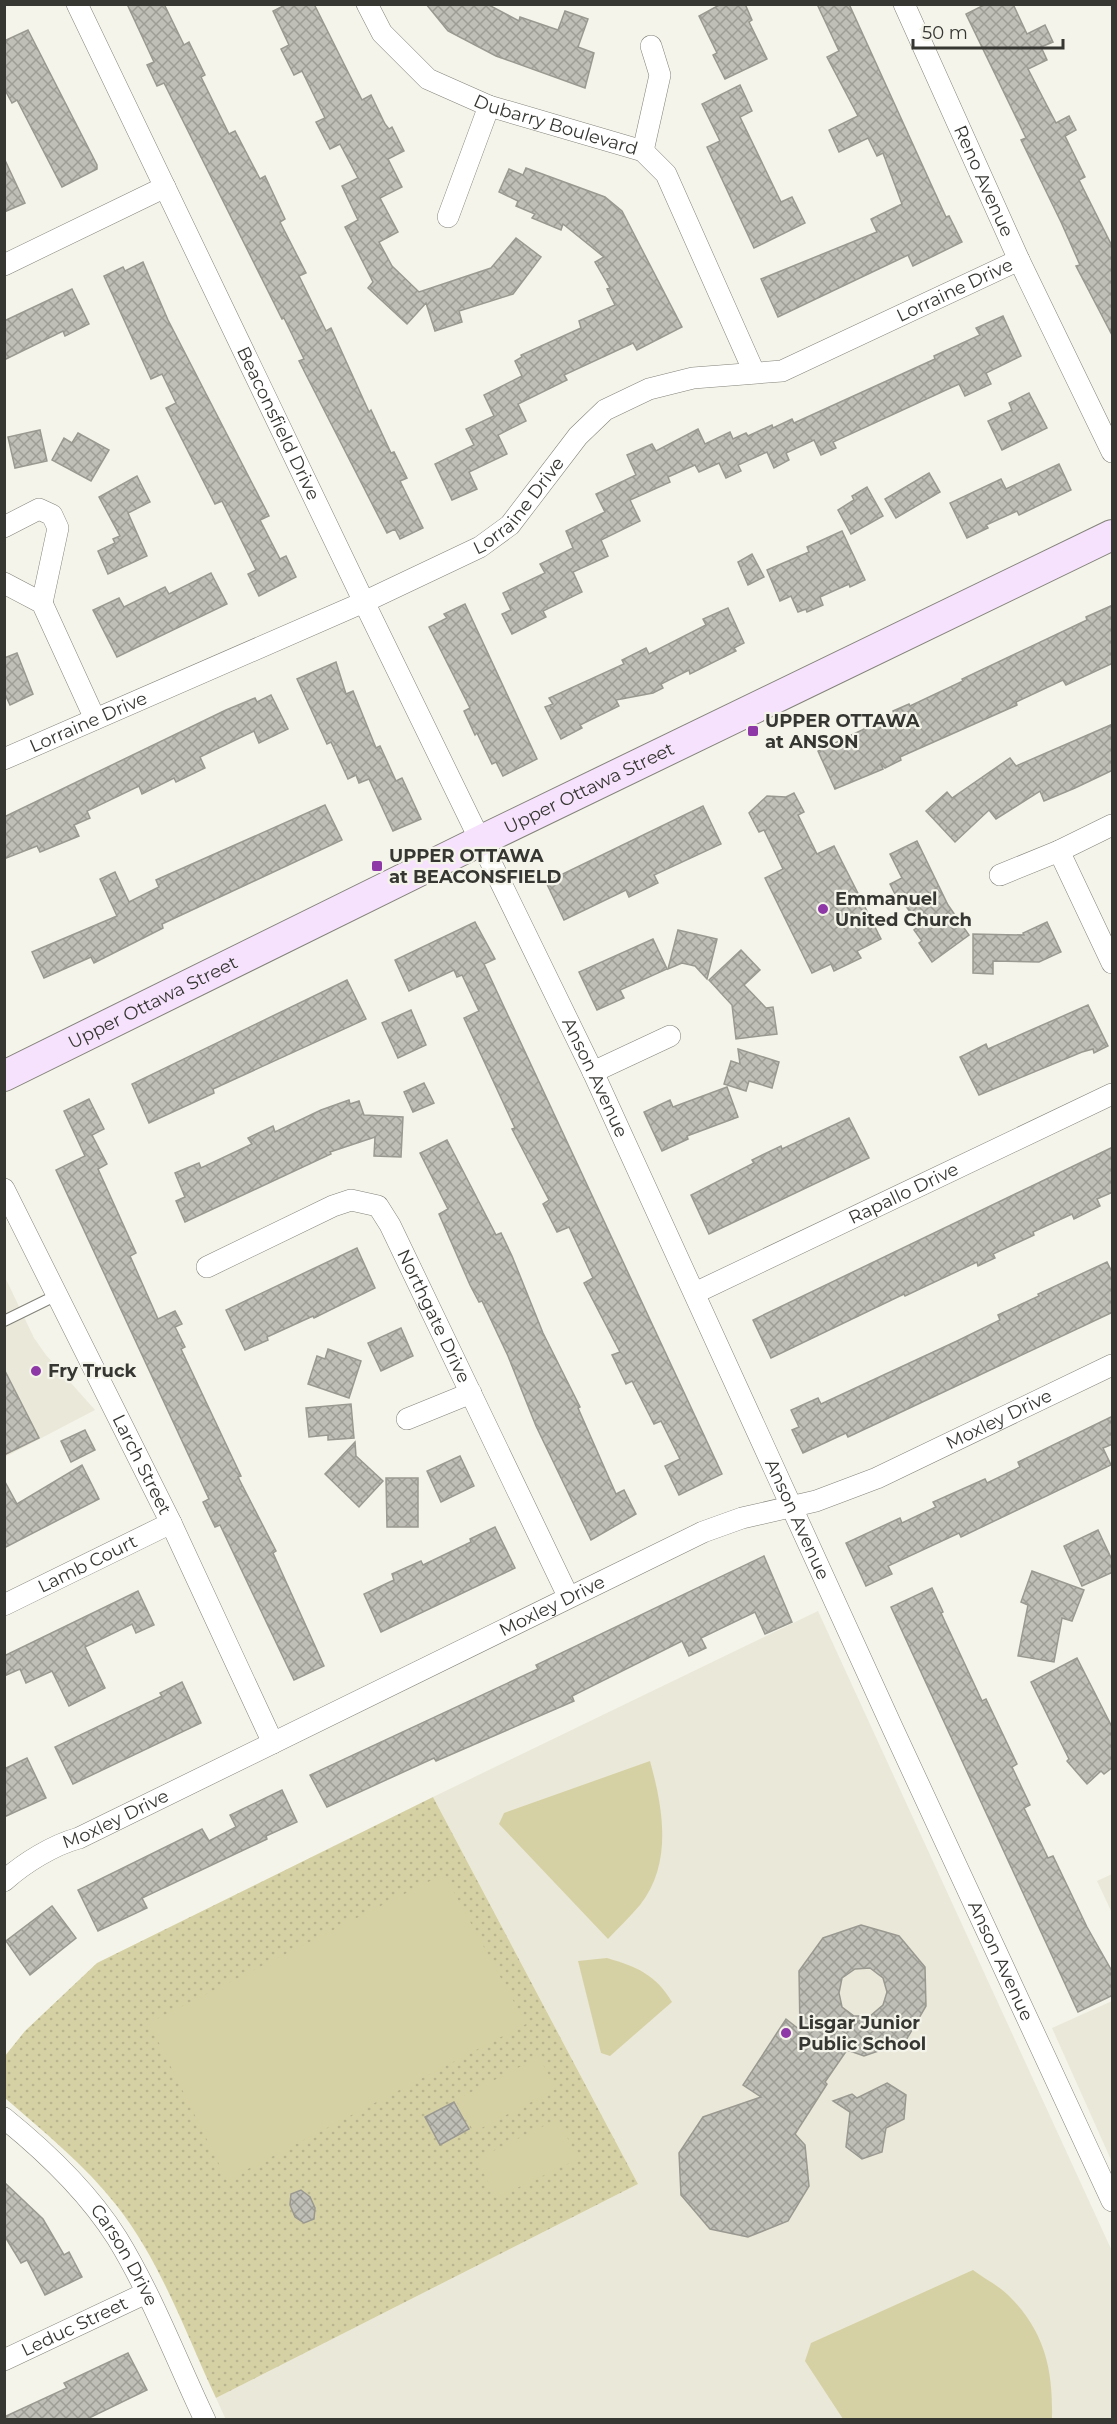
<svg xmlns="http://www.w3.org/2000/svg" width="1117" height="2424" font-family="Montserrat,sans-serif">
	<defs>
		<pattern id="green-dots" width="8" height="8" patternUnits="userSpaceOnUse" patternTransform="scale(1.5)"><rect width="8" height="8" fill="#d6d1a4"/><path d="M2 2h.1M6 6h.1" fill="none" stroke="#b8b48e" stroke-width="1.8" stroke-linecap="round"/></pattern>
		<pattern id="building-cross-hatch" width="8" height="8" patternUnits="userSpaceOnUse" patternTransform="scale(1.5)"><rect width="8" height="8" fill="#c0bfb7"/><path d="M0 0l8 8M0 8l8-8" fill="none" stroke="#9d9c95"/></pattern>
	</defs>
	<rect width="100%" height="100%" fill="#f4f4ea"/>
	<!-- built -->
	<g fill="#eae8d8">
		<path d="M4,1275L34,1338L46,1355L95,1410L5,1457Z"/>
		<path d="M818,1611L1112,2251V2419L226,2420L216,2398L638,2184L433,1797Z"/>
		<path d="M1112,1874V1913L1097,1881Z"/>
		<path d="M1112,2001V2162L1052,2028Z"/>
	</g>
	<!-- green -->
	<path fill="url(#green-dots)" d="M433,1797L638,2184L216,2398C186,2334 161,2262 117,2206C85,2165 44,2132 5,2098V2056L25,2031L97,1963Z"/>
	<!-- pitch -->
	<g fill="#d6d1a4">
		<path d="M650,1761C663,1808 673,1863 640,1905C630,1917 618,1928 608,1939L499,1824L504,1813Z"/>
		<path d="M444,1874L526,2024L227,2180L149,2023Z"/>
		<path d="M607,1958C637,1967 655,1974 672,2002L610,2056L601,2053L578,1961Z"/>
		<path d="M539,2057L556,2089L474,2132L456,2100Z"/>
		<path d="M558,2119L578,2159L496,2198L477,2159Z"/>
		<path d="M973,2270C985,2279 1001,2287 1011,2298C1046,2334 1053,2372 1052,2419H843L805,2361L811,2343Z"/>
	</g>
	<!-- building -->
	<g fill="url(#building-cross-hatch)" stroke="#9a9991" stroke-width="1.5" fill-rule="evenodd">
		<path d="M127,4H164L184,45L189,42L205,75L201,77L229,134L235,131L260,179L265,176L285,219L280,222L306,273L299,276L326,331L331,328L369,412L371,410L391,453L394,452L407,478L400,481L423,528L400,539L395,529L387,533L299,361L304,359L284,318L282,319L164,83L157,86L147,65L154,62Z"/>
		<path d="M287,4H314L362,100L371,95L385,124L389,129L392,127L404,151L388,159L402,187L380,198L398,232L379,242L392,266L419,292L491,268L516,238L541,257L513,294L459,311L462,322L435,331L426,303L407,324L368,288L373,282L345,227L358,220L342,186L358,178L340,144L330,149L316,122L325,118L302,71L294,75L281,49L289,45L273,11Z"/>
		<path d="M426,4H487L519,21L520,17L558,30L565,11L588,19L578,47L594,53L585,88L496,56L448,31Z"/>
		<path d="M721,4H745L752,20L749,22L767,59L725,79L713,55L717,53L699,16Z"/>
		<path d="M817,4H849L946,217L949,216L962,242L913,266L908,255L778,317L761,279L877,232L871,219L902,204L883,153L877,156L868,138L839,152L829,130L858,116L827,57L839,51Z"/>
		<path d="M986,4H1013L1027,34L1045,25L1053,42L1041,47L1047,60L1028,69L1056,123L1069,116L1076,130L1065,136L1085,177L1079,180L1113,248V337L1076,266L1080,265L1061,222L1021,140L1026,138L966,14Z"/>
		<path d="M28,30L97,165V169L62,187L17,100L12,103L4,88V41Z"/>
		<path d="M740,85L752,111L740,117L781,202L792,197L805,223L754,248L707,147L720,141L702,104Z"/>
		<path d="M4,158L25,203L4,212Z"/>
		<path d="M526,168L605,197L622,211L682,327L637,350L633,343L564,375L567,380L518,404L526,421L498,435L507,454L469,472L477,489L452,500L435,464L474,445L466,429L494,416L484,395L522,376L515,361L522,357L521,355L581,328L579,321L615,305L607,289L610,288L595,262L604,257L563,224L561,230L532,218L535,214L516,206L518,201L499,192L509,169L523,175Z"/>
		<path d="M143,262L168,320L269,516L260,520L280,559L286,556L296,577L259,596L248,574L256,570L222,501L215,504L166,408L176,403L162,374L151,379L104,276L123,267L125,271Z"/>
		<path d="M72,289L89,324L65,336L63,331L4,360V321Z"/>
		<path d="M1003,316L1021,356L986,373L991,384L965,396L959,384L833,442L836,448L821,455L814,440L786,453L789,460L774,468L767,452L738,465L741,471L726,478L719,463L699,472L695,465L668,477L670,482L630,500L640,521L601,540L608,556L573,572L582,592L543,611L546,617L512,634L502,614L511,610L503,593L545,573L540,564L573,548L566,531L605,512L596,494L636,475L627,455L652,444L656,451L698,429L705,444L730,432L733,439L746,433L748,436L772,425L773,428L792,419L794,423L935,359L934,356L980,335L976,328Z"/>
		<path d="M1029,393L1047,428L1002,450L988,421L1012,410L1009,403Z"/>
		<path d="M40,430L47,461L15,468L8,437Z"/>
		<path d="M78,433L109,450L91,481L52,460L64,438L72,443Z"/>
		<path d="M1059,464L1071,490L1019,515L1017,511L986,525L988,528L967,538L950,503L1001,479L1006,489Z"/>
		<path d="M929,473L940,492L896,518L885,499Z"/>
		<path d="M137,476L150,502L128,513L147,556L108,574L98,551L115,543L113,539L120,536L99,497Z"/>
		<path d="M867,487L883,516L851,534L838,510L854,500L852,496Z"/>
		<path d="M842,531L865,580L850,587L849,584L820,597L823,605L807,612L806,609L798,612L791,596L780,601L767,570L809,552L807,547Z"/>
		<path d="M752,554L764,577L748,585L738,562Z"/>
		<path d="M211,573L227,604L117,657L93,610L119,598L124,607L165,587L169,594Z"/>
		<path d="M465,604L537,759L503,776L496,762L492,764L477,733L475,735L464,711L470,708L429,627L447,618L444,614Z"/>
		<path d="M1113,605V663L1066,685L1063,680L1016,702L1017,705L900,757L901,760L885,768L880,763L883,769L835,789L818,751L887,718L894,714L893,711L909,704L910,706L963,681L962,679L1087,620L1086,617Z"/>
		<path d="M728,608L744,643L734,648L736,651L690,674L689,670L661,684L663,688L653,693L616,700L619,706L580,725L582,728L561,739L545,707L553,704L549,698L624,664L622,660L646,648L649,654L706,625L703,619Z"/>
		<path d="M17,653L33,694L10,705L4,692V658Z"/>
		<path d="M336,662L346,694L353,691L376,748L380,746L396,781L402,778L421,819L393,831L369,779L359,783L356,775L348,779L331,742L327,744L297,679Z"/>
		<path d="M271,695L288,729L259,743L254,731L200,757L205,768L176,782L174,778L142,794L139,786L87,811L90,818L74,825L79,836L40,852L37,846L4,859V817L226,710L255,698L257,702Z"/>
		<path d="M1113,724V770L1075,788L1044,801L1040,791L996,819L989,810L955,842L926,811L947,792L952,798L1010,758L1016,766Z"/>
		<path d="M794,793L804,812L798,815L817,854L834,846L881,939L857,951L861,958L834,971L831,964L812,973L765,878L783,869L764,830L759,832L749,813L767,796L786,797Z"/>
		<path d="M325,805L342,840L162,924L163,928L94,963L91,957L44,978L32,952L117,916L100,879L115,872L129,902L159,887L156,880Z"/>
		<path d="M703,806L721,844L654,875L658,883L629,897L626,890L564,920L546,882Z"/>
		<path d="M917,841L948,905L969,935L932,962L919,943L922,941L914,930L920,925L899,897L897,898L890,884L902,878L890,854Z"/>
		<path d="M475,922L495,959L484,964L722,1474L679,1495L665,1466L680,1459L661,1421L654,1424L632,1381L626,1384L612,1355L620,1352L584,1283L593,1278L569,1227L557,1232L543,1204L549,1200L512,1129L515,1128L464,1018L479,1011L462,975L457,977L454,970L409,991L395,960Z"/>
		<path d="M1047,922L1061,952L1039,962L993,961V974L973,973V934L1024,935L1023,933Z"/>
		<path d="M678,930L717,939L707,979L695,966L682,963L668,969Z"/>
		<path d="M653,939L667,969L620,990L624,998L597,1010L579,972Z"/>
		<path d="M741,950L760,970L744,985L766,1008L773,1007L777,1034L736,1039L732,1005L709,980Z"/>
		<path d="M347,980L366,1019L213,1089L214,1093L149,1123L132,1084Z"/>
		<path d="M1088,1005L1108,1046L1094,1053L1093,1049L1082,1052L979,1095L960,1057L986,1044L988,1049Z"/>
		<path d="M411,1010L426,1045L398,1058L382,1023Z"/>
		<path d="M738,1049L779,1062L772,1088L749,1081L746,1091L724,1084L731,1061L740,1064Z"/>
		<path d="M424,1083L434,1103L413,1112L404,1092Z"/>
		<path d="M727,1087L738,1117L687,1136L688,1139L662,1151L644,1112L670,1100L673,1107Z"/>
		<path d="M89,1099L104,1129L92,1135L107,1164L98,1169L136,1253L130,1256L158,1319L175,1311L182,1324L175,1327L185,1347L181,1349L241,1476L238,1477L276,1551L273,1553L324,1666L294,1680L220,1525L215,1527L203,1502L209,1499L56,1170L85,1156L64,1111Z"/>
		<path d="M349,1100L350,1104L359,1101L364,1115L403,1117L401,1157L374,1156L375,1137L330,1152L331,1154L185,1222L176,1201L185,1197L175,1173L199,1163L201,1168L252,1144L248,1138L273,1126L275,1132L321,1110Z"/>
		<path d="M849,1118L869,1158L709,1234L691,1195L754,1163L752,1160L781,1146L782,1149Z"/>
		<path d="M447,1140L496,1235L501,1233L512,1256L543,1333L580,1407L578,1408L616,1494L624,1490L636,1514L591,1540L536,1426L508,1356L482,1301L479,1302L470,1285L439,1214L448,1209L420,1153Z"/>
		<path d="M1113,1147V1192L1097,1199L1100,1206L1074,1219L1072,1214L1033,1232L1034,1235L993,1254L995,1258L978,1266L977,1262L905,1296L904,1294L771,1358L753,1320Z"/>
		<path d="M357,1248L375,1288L314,1318L313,1316L267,1337L268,1340L245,1350L226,1310Z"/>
		<path d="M1107,1262L1113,1274V1312L880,1422L848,1437L846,1433L803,1453L792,1430L799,1427L791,1410L818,1398L821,1404L957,1341L1000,1320L998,1315L1039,1296L1038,1294Z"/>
		<path d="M401,1328L413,1356L381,1371L368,1343Z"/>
		<path d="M328,1349L361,1361L349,1398L308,1384L317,1356L325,1359Z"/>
		<path d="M4,1369L39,1438L4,1455Z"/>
		<path d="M351,1404L354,1438L328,1440V1435L309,1437L306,1408Z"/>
		<path d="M1113,1416V1444L1103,1448L1111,1465L961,1537L959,1533L888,1566L892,1574L866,1586L846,1543L900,1518L902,1523L936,1507L933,1502L985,1479L987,1483L1020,1467L1018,1462Z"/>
		<path d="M85,1430L95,1450L71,1462L61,1441Z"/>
		<path d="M355,1442L356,1456L383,1481L359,1507L325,1474Z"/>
		<path d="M460,1456L474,1486L441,1502L427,1471Z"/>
		<path d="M82,1465L99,1499L4,1548V1480L17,1504Z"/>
		<path d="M386,1478H418V1527H387Z"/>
		<path d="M495,1527L515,1568L381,1632L364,1594L394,1580L392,1574L421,1561L423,1565L471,1542L470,1539Z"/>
		<path d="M1098,1530L1113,1562V1572L1082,1586L1064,1546Z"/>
		<path d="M764,1556L792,1622L765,1634L755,1612L701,1638L706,1648L689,1656L682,1641L572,1696L574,1701L436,1761L434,1758L327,1807L310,1775L538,1669L536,1665Z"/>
		<path d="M1032,1571L1084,1590L1072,1621L1062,1618L1054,1662L1018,1656L1028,1605L1021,1602Z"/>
		<path d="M932,1588L943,1612L941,1613L982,1701L986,1699L1017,1764L1012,1767L1030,1805L1024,1808L1048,1858L1053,1856L1087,1927L1113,1973V1995L1078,2012L891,1607Z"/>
		<path d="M138,1591L154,1625L136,1633L132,1624L85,1647L105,1688L69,1706L52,1671L26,1683L20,1669L4,1676V1656Z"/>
		<path d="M1077,1658L1113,1729V1767L1104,1774L1101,1771L1087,1784L1067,1761L1069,1759L1031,1682Z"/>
		<path d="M182,1682L201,1723L73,1784L55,1747L162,1696L160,1693Z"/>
		<path d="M27,1758L46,1798L4,1817V1769Z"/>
		<path d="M282,1790L297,1822L266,1836L267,1839L142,1898L147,1908L98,1931L78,1890L202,1829L209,1841L236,1827L230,1815Z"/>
		<path d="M52,1906L76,1938L30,1975L6,1941Z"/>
		<path d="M861,1925L899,1936L925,1967L926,2006L905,2042L864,2056L847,2050L825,2082L827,2084L795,2134L805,2145L809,2186L788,2221L748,2237L710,2229L681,2195L679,2153L703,2117L761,2097L743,2085L786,2019L800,2030L799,1971L823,1938ZM870,1968L883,1978L887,1992L883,2005L870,2016H854L842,2007L839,1993L842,1978L855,1969Z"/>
		<path d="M887,2083L906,2095L904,2119L886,2128L882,2152L862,2159L846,2147L850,2112L833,2101L852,2094L857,2098Z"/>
		<path d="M454,2102L469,2129L440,2145L425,2117Z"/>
		<path d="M4,2182L43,2219L64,2255L69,2252L82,2277L45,2295L27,2260L21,2263L4,2235Z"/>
		<path d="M301,2190L310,2197L315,2208L314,2219L304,2223L295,2217L290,2205L291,2194Z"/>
		<path d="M128,2353L147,2390L85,2420H4V2417L67,2388L64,2383Z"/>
	</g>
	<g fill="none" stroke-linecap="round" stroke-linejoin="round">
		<!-- service casing -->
		<g stroke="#83827a" stroke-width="12">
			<path id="service" d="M4,1321L57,1295"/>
		</g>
		<!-- minor casing -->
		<g stroke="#83827a" stroke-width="22">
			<g id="minor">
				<path id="s1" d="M77,4L364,602L593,1072L893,1729L1112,2201"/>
				<path id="s2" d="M367,4L382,33L428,79L489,106L643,151L666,174L754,372"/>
				<path id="s3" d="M904,4L1019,260L1112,452"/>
				<path d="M643,151L660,75L651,46"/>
				<path d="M448,217L489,106"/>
				<path d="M4,265L165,187"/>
				<path d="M4,527L39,509L52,515L58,528L42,603"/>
				<path d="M4,583L42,603L95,719"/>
				<path id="s4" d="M4,759L364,602L480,547L510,525L578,436L605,410L649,389L693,378L782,371L1019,260"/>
				<path d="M1059,851L1112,963"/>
				<path d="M1000,875L1059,851L1112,825"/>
				<path d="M593,1072L670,1036"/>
				<path id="s5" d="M4,1189L171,1523L273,1743"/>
				<path id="s6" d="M207,1267L333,1206L351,1200L378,1206L390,1225L568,1596"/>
				<path id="s7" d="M695,1293L1112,1094"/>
				<path d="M407,1419L471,1393"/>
				<path id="s8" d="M4,1605L171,1523"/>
				<path id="s9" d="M4,1881C24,1863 53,1845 79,1838L703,1532L742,1518L816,1501L877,1478L1112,1365"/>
				<path id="s10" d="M4,2118C46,2152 88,2192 117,2238C152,2295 176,2359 205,2420"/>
				<path id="s11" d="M4,2360L146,2293"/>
			</g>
		</g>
		<!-- secondary casing -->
		<g stroke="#83827a" stroke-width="32">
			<g id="secondary">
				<path id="s12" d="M4,1076L482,840L1112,535"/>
			</g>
		</g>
		<!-- service -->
		<use href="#service" stroke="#fff" stroke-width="10"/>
		<!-- minor -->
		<use href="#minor" stroke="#fff" stroke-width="21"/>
		<!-- secondary -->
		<use href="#secondary" stroke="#f6e2fc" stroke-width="30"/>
	</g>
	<!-- markers -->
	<g fill="#8d38a6" stroke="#f4f4ea" stroke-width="2">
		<rect x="747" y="725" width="12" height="12" rx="3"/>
		<rect x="371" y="860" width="12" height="12" rx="3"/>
		<circle cx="823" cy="909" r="6"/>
		<circle cx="36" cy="1371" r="6"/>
		<circle cx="786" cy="2033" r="6"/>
	</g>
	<g text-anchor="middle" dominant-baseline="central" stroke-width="4.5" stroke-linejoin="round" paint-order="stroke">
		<!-- street labels -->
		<g font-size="18" fill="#363632" stroke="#f4f4ea">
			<text stroke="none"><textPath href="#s2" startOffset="234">Dubarry Boulevard</textPath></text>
			<text stroke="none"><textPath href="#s3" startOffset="194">Reno Avenue</textPath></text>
			<text stroke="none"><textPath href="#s4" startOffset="1082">Lorraine Drive</textPath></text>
			<text stroke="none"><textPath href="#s1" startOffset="465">Beaconsfield Drive</textPath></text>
			<text stroke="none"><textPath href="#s4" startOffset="578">Lorraine Drive</textPath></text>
			<text stroke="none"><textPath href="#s4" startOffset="92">Lorraine Drive</textPath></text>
			<text stroke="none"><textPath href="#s12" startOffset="652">Upper Ottawa Street</textPath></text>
			<text stroke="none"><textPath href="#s12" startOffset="166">Upper Ottawa Street</textPath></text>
			<text stroke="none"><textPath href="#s1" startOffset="1192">Anson Avenue</textPath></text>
			<text stroke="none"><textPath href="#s7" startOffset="231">Rapallo Drive</textPath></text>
			<text stroke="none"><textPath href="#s6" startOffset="310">Northgate Drive</textPath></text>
			<text stroke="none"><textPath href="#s9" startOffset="1100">Moxley Drive</textPath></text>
			<text stroke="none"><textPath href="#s5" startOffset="308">Larch Street</textPath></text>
			<text stroke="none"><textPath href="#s1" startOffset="1678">Anson Avenue</textPath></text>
			<text stroke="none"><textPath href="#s8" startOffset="93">Lamb Court</textPath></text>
			<text stroke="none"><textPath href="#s9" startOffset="614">Moxley Drive</textPath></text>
			<text stroke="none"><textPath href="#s9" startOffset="128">Moxley Drive</textPath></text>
			<text stroke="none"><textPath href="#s1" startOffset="2164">Anson Avenue</textPath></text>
			<text stroke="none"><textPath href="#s10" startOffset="184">Carson Drive</textPath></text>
			<text stroke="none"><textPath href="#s11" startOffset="78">Leduc Street</textPath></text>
		</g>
		<!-- poi labels -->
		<g font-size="18" font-weight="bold" fill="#363632" stroke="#f4f4ea" text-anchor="start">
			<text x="765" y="721">UPPER OTTAWA<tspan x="765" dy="21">at ANSON</tspan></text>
			<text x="389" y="856">UPPER OTTAWA<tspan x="389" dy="21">at BEACONSFIELD</tspan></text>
			<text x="835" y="899">Emmanuel<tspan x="835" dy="21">United Church</tspan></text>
			<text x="48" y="1371">Fry Truck</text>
			<text x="798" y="2023">Lisgar Junior<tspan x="798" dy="21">Public School</tspan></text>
		</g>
	</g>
	<!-- border -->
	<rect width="1117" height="2424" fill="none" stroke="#363632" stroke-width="12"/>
	<!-- scale -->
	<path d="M913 39v9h150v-9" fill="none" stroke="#363632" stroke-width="3"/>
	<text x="922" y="39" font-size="18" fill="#363632" stroke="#f4f4ea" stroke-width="4.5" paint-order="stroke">50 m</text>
</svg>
